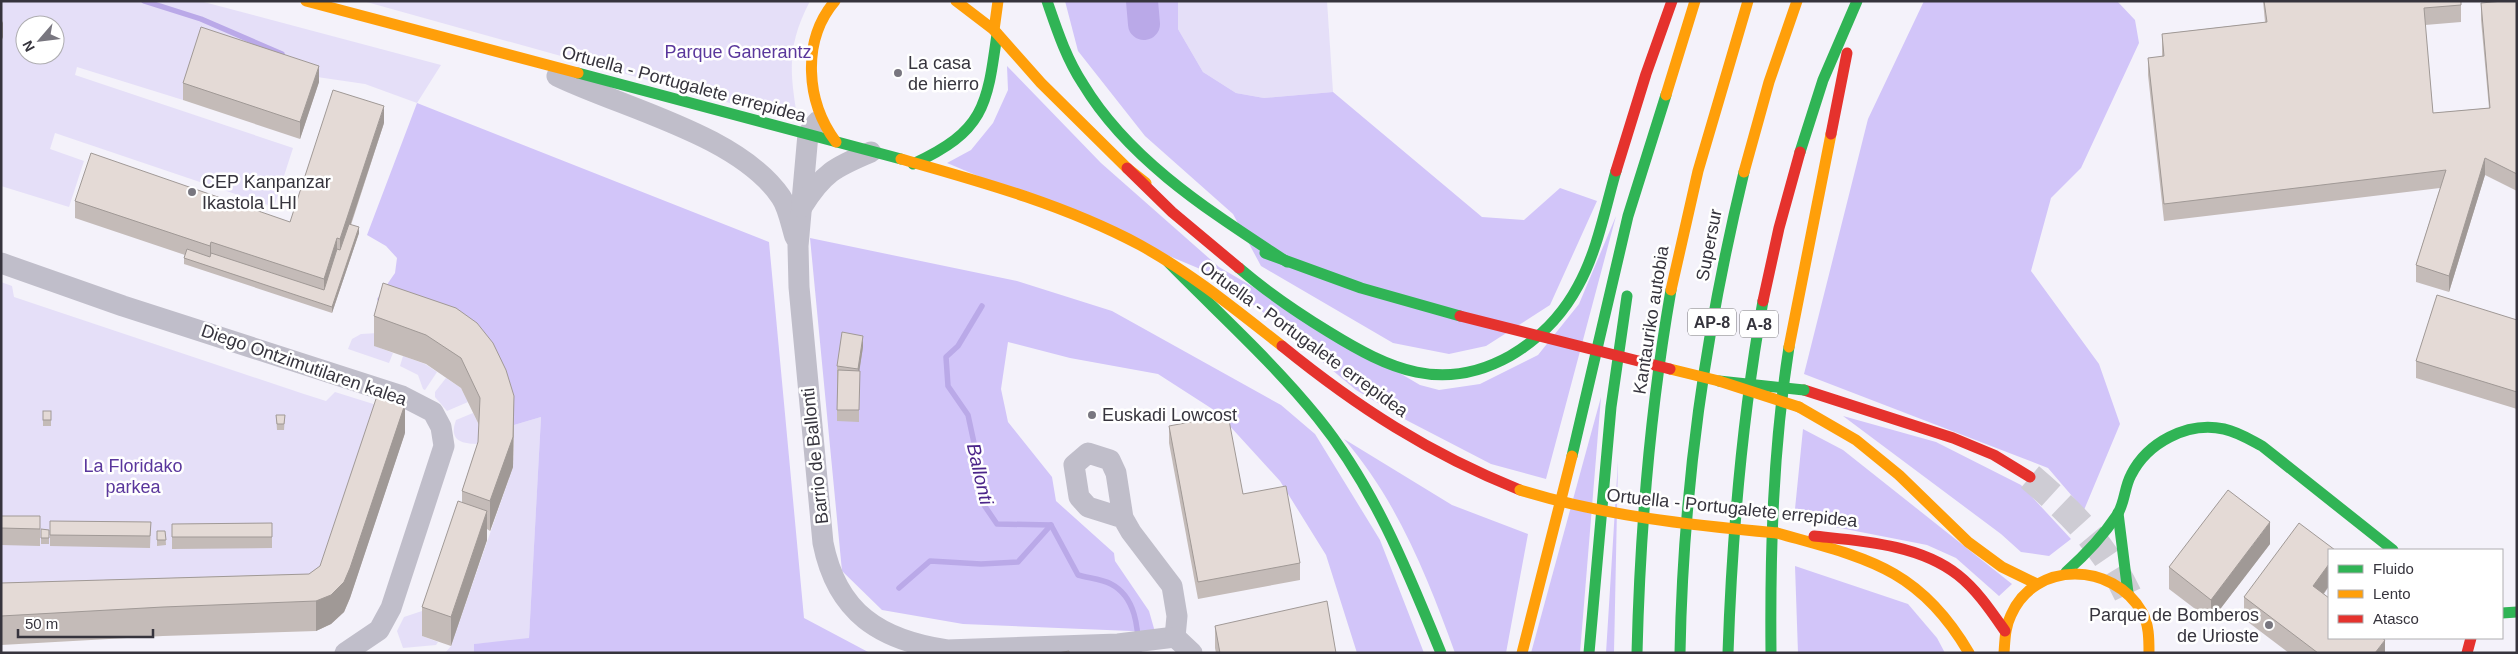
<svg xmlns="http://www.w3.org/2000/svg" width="2518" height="654" font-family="Helvetica,sans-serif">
	<rect width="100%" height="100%" fill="#f4f2fa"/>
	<!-- green -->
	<g fill="#e5dff8" fill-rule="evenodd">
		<path d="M1,1H200L441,65L417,103L365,84L317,77L201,44L183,100L77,67L75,75L293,148L274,207L55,133L50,149L84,161L69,207L1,186ZM25,25H55V55H25Z"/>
		<path d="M363,1H810C786,47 790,73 798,122Z"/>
		<path d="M1178,1H1327L1333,92L1264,98L1236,93L1203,72L1178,29Z"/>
		<path d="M1,282L12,286L14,297L304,394L326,401L335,392L383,407L326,582L1,612Z"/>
		<path d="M378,333L375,346L393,353L389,363L348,349L352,339L361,334Z"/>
		<path d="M403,356L425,364L437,372L425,390L423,389L418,375L400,366Z"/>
		<path d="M446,378L461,388L468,402L447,411L435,397V392Z"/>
		<path d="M473,413L480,427V444C463,444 448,442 456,420Z"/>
		<path d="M541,417L529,639L475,644L474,653H445L451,646L513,467L514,425Z"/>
		<path d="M422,611V636L438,642L436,645L403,648L397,631L404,617Z"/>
	</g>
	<!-- forest -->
	<g fill="#d2c5f9">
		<path d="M1065,1H1178V29L1203,72L1236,93L1264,98L1333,92L1482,217L1524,220L1560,188L1597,201L1550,305L1486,346L1449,354L1393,343L1261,266L1233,214L1145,136L1078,51Z"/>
		<path d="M1924,1H2117L2135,20L2139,43L2081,168L2051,198L2031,271L2099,364L2120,424L2084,510L2048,468L1804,374L1868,119Z"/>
		<path d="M1007,66L1101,163L1219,267L1420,385L1439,390L1480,384L1538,355L1579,304L1616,216L1546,479L1491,464L1408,421L1356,390L1258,308L1205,271L947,163L971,150L993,123L1008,90Z"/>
		<path d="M417,103L769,242L804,618L870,653H474V644L529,638L541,417L514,425L506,399L383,313L377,299L395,273L397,258L386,246L367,235Z"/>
		<path d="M810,238L1017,281L1112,311L1281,405L1315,434L1380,540L1424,653H1357L1326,555L1280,481L1217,412L1158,374L1070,358L1008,342L1001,389L1008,422L1052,477L1056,501L1114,553L1115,561L1149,611L1155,632L963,624L882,610L842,571Z"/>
		<path d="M1601,397L1580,653H1531Z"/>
		<path d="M1843,416L1936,442L2021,485L2071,539L2049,556L2021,552L2001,534Z"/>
		<path d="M1803,429L1843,450L2012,584L1999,596L1956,558L1927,545L1794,519Z"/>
		<path d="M1344,439L1452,505L1528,534L1506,653H1455C1428,578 1397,500 1344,439Z"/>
		<path d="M1618,461L1614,653H1606Z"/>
		<path d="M1795,566L1908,604L1937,638L1945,653H1798Z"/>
	</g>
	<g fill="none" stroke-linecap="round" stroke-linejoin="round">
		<!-- stream -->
		<g stroke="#baa9e8" stroke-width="5.5">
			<path d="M144,1L201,19L282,54"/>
			<path d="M982,306L958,346L946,357L948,386L968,415L982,480L984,505L997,524L1051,525L1078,575C1088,578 1102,579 1111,584C1136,597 1138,628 1139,653"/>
			<path d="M899,588L930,561L981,564L1018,562L1051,525"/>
		</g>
		<!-- river -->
		<path stroke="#baa9e8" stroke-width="32" d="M1142,1L1144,24"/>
		<!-- highway-tunnel -->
		<path stroke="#ceccd4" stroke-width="28" stroke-dasharray="28 14" stroke-linecap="butt" d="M2030,477C2070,511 2105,546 2128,595"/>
		<!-- street -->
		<g stroke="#c0beca" stroke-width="21">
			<path d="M557,76C623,108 739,135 781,197C788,207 791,224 795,237"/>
			<path d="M817,122L808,134L798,246L799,287L823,543C837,613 880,640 947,650L1118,644L1175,637"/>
			<path d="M802,207C823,173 835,167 871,152"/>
			<path d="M1,263L123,306L402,396L433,412L441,427L444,446L391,608L379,630L345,653"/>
			<path d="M1123,518L1088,507L1079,497L1074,465L1088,453L1110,460L1116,473L1123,518L1131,532L1172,586L1177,616L1175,637"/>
			<path d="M1175,637L1192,653"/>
		</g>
		<!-- fast -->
		<g stroke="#30b455" stroke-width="11">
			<path d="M1047,1C1057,30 1066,58 1083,84C1130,162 1213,213 1287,262"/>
			<path d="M578,73L901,159"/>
			<path d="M1800,152L1823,80L1857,1"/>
			<path d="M913,164C984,131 987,107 997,34"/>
			<path d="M1265,253L1361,288L1460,316"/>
			<path d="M1168,262C1218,313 1273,362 1318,418C1374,487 1408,572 1441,653"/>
			<path d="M1239,268C1267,292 1298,313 1329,332C1389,369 1442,394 1510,356C1539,339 1562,316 1578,286C1597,252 1605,209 1616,171"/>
			<path d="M1572,456L1628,216L1666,95"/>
			<path d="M2118,513L2128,593"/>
			<path d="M2066,572C2085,555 2103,536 2117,515C2125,503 2124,488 2131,475C2147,443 2187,421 2224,429C2238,432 2249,439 2262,446L2393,550"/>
			<path d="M2502,613L2517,612"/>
			<path d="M1589,653L1611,407L1627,296"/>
			<path d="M1637,653C1640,531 1650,410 1671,290"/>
			<path d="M1680,653C1683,487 1705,334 1744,172"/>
			<path d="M1728,653C1732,534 1742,418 1763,301"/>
			<path d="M1771,653C1770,551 1773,449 1789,347"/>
		</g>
		<!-- slow -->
		<g stroke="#ff9f0a" stroke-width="11">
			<path d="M306,1L578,73"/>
			<path d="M835,1C801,41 806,102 836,142"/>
			<path d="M956,1L994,30L1041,83L1127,168L1146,183"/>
			<path d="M994,30L998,1"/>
			<path d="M1666,95L1695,1"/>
			<path d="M901,159C982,182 1065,205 1140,245C1191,273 1236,310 1282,346"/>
			<path d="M1744,172L1769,82L1797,1"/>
			<path d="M1671,290L1698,171L1748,1"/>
			<path d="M1789,347L1831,134"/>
			<path d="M1799,407L1856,440L1899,475L1968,542L2002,567L2037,584"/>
			<path d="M1777,533C1865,558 1919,567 1969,653"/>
			<path d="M1522,653L1572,456"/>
			<path d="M2004,653C2005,640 2005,627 2011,615C2035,560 2113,562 2142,612C2149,624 2149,639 2149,653"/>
		</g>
		<!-- jam -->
		<g stroke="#e5322d" stroke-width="11">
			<path d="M1831,134L1847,53"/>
			<path d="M1127,168L1172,212L1239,268"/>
			<path d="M1616,171L1646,74L1672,1"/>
			<path d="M1763,301L1779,228L1800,152"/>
			<path d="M1282,346C1357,407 1430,454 1520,490"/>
			<path d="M1804,390L1953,438L1994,455L2030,477"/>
			<path d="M1814,536C1861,541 1919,544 1958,575C1977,590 1991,611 2005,631"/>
			<path d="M2467,653L2471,638"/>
		</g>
		<!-- fast-bridge -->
		<path stroke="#30b455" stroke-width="11" d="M1719,381L1804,390"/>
		<!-- slow-bridge -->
		<g stroke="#ff9f0a" stroke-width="11">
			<path d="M1670,369L1719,381L1799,407"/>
			<path d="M1520,490C1604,516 1690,525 1777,533"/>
		</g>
		<!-- jam-bridge -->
		<path stroke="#e5322d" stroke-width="11" d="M1460,316L1670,369"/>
	</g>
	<!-- wall -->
	<g fill="#c4bbb8">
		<path d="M2263,1H2461V22L2425,25L2433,113L2489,108L2481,20V3L2517,1V191L2485,175L2449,292L2416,282V265L2440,188L2164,221L2148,75V58L2162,57V34L2265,22Z"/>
		<path d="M319,82L300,139L183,100V83Z"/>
		<path d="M384,123L351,225L359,233L332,313L184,264V258L185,255L75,218V201L290,222Z"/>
		<path d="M456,308L514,425L513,467L490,531L487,529V540L451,646L422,636V607L462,502V491L478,442L479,425L461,388L426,364L374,346V316Z"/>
		<path d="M2517,320V409L2416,378V361Z"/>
		<path d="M863,347L859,371V422L837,421V366Z"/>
		<rect x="43" y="411" width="8" height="15"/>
		<path d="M276,415H285L284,430H277Z"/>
		<path d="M1169,426L1243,494L1300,563V580L1198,599L1169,443Z"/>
		<path d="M405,433L350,598L344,612L331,624L316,631L163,636L1,645V583L309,574L320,566Z"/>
		<path d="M1,516H40V546L1,545Z"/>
		<path d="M50,521L151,522L150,548L50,546Z"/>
		<path d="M272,523V548L172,549V524Z"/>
		<path d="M41,529L49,530V544H41Z"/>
		<path d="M157,531H165L166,545L157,546Z"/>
		<path d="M2270,544L2211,621L2169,589V567Z"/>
		<path d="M2329,550V586L2324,594L2385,653H2289L2244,619V597Z"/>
		<path d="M1215,626L1336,653H1216L1215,648Z"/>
	</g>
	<!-- shaded-wall -->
	<g fill="#a09996">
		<path d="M3,21V37L1,42V25Z"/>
		<path d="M319,66V82L300,139V122Z"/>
		<path d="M384,106V123L340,256V239Z"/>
		<path d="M2485,158V175L2449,292V276Z"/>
		<path d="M359,227V233L332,313V307Z"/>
		<path d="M337,238V255L324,296V279Z"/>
		<path d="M211,242V258L210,263V246Z"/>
		<path d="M863,336V347L858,380V369Z"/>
		<path d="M514,396L513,467L490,531V501Z"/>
		<path d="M405,404V433L350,598L344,612L331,624L316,631V601Z"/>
		<path d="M487,511V540L451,646V617Z"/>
		<path d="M2270,522V544L2211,621V600Z"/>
		<path d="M2329,564V586L2313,607V586Z"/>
		<path d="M2385,640V653H2375Z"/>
	</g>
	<!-- building -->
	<g fill="#e4dad6" stroke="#a09996">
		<path d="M2264,1H2461V5L2424,8L2433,113L2490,108L2481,3L2503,1H2517V174L2485,158L2449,276L2416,265L2446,170L2164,204L2148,58L2164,56L2162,34L2267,22Z"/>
		<path d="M201,27L319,66L300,122L183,83Z"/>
		<path d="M333,90L384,106L340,239L337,238L324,279L211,242L210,246L75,201L91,153L290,222Z"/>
		<path d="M349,224L359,227L332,307L184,258L187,249L210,257L211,253L324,290L337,249L340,250Z"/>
		<path d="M383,283L456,308L477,323L493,343L506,370L514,396L513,437L490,501L462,491L478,442L480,398L461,358L426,335L374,316Z"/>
		<path d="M2437,295L2517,320V392L2416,361Z"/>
		<path d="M842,332L863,336L858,369L837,366Z"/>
		<path d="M838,370L860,371L859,410H837Z"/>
		<path d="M378,393L405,404L350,568L344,582L331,595L316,601L163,607L1,616V583L309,574L320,566Z"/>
		<rect x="43" y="411" width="8" height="9"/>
		<path d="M276,415H285L284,424H277Z"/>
		<path d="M1228,415L1243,494L1286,486L1300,563L1198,582L1169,426Z"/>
		<path d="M2228,490L2270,522L2211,600L2169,567Z"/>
		<path d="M458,501L487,511L451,617L422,607Z"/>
		<path d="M1,516H40V529L1,528Z"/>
		<path d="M50,521L151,522L150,536L50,535Z"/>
		<path d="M272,523V537H172V524Z"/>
		<path d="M2299,523L2335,550H2329V564L2313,586L2329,598V638H2382L2385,640L2375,653H2318L2244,597Z"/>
		<path d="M41,529L49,530V538H41Z"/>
		<path d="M157,531H165L166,540H157Z"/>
		<path d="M1327,601L1336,653H1220L1215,626Z"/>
		<path d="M1069,651V653H1058Z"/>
	</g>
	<!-- markers -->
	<g fill="#78767f" stroke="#fff" stroke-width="2">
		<circle cx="898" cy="73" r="5"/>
		<circle cx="192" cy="192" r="5"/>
		<circle cx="1092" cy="415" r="5"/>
		<circle cx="2269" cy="625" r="5"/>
	</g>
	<g text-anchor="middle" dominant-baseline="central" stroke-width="5" stroke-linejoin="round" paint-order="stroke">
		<!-- shield labels -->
		<g fill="#fff" stroke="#727177" stroke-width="1">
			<rect x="1688" y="308.5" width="48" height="27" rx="4"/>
			<rect x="1740" y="310.5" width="38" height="27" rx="4"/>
		</g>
		<g font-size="16" font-weight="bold" fill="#36343d">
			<text x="1712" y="322">AP-8</text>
			<text x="1759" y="324">A-8</text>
		</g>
		<!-- park labels -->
		<g font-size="18" fill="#5a379c" stroke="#fff">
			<text x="738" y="52">Parque Ganerantz</text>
			<text x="133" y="466">La Floridako<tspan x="133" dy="21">parkea</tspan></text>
		</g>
		<!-- poi labels -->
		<g font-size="18" fill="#36343d" stroke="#fff" text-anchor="start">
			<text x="908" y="63">La casa<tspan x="908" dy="21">de hierro</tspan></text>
			<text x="202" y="182">CEP Kanpanzar<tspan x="202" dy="21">Ikastola LHI</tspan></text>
			<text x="1102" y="415">Euskadi Lowcost</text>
			<text x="2259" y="615" text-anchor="end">Parque de Bomberos<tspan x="2259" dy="21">de Urioste</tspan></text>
		</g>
		<!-- street labels -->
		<g font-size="18" fill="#36343d" stroke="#fff">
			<text transform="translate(684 84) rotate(15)">Ortuella - Portugalete errepidea</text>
			<text transform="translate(1709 245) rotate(-79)">Supersur</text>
			<text transform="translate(1651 320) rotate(-81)">Kantauriko autobia</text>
			<text transform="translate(1304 339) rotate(36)">Ortuella - Portugalete errepidea</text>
			<text transform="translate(304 365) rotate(19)">Diego Ontzimutilaren kalea</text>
			<text transform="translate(815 456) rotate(-96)">Barrio de Ballonti</text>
			<text transform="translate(1732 508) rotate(6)">Ortuella - Portugalete errepidea</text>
		</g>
		<!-- water labels -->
		<g font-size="19" font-style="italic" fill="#4b2589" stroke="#fff">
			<text transform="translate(980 474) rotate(77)">Ballonti</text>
		</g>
	</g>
	<!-- border -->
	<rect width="2518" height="654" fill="none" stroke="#36343d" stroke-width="5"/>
	<!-- legend -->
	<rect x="2328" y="549" width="175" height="90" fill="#ffffff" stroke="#afaeb1"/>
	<rect x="2338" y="565" width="25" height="8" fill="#30b455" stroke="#afaeb1"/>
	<text x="2373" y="574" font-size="15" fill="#36343d">Fluido</text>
	<rect x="2338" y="590" width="25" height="8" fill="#ff9f0a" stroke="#afaeb1"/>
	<text x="2373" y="599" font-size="15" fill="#36343d">Lento</text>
	<rect x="2338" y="615" width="25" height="8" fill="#e5322d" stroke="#afaeb1"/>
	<text x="2373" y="624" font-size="15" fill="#36343d">Atasco</text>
	<!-- north arrow -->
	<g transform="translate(40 40) rotate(242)"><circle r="24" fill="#ffffff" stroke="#afaeb1"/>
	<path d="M0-4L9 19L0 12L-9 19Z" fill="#78767f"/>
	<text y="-8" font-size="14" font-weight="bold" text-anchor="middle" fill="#36343d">N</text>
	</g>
	<!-- scale -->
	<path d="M18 629v8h135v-8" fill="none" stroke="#36343d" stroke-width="2.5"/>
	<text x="25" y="629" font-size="15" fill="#36343d" stroke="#ffffff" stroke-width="4" paint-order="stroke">50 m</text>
</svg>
